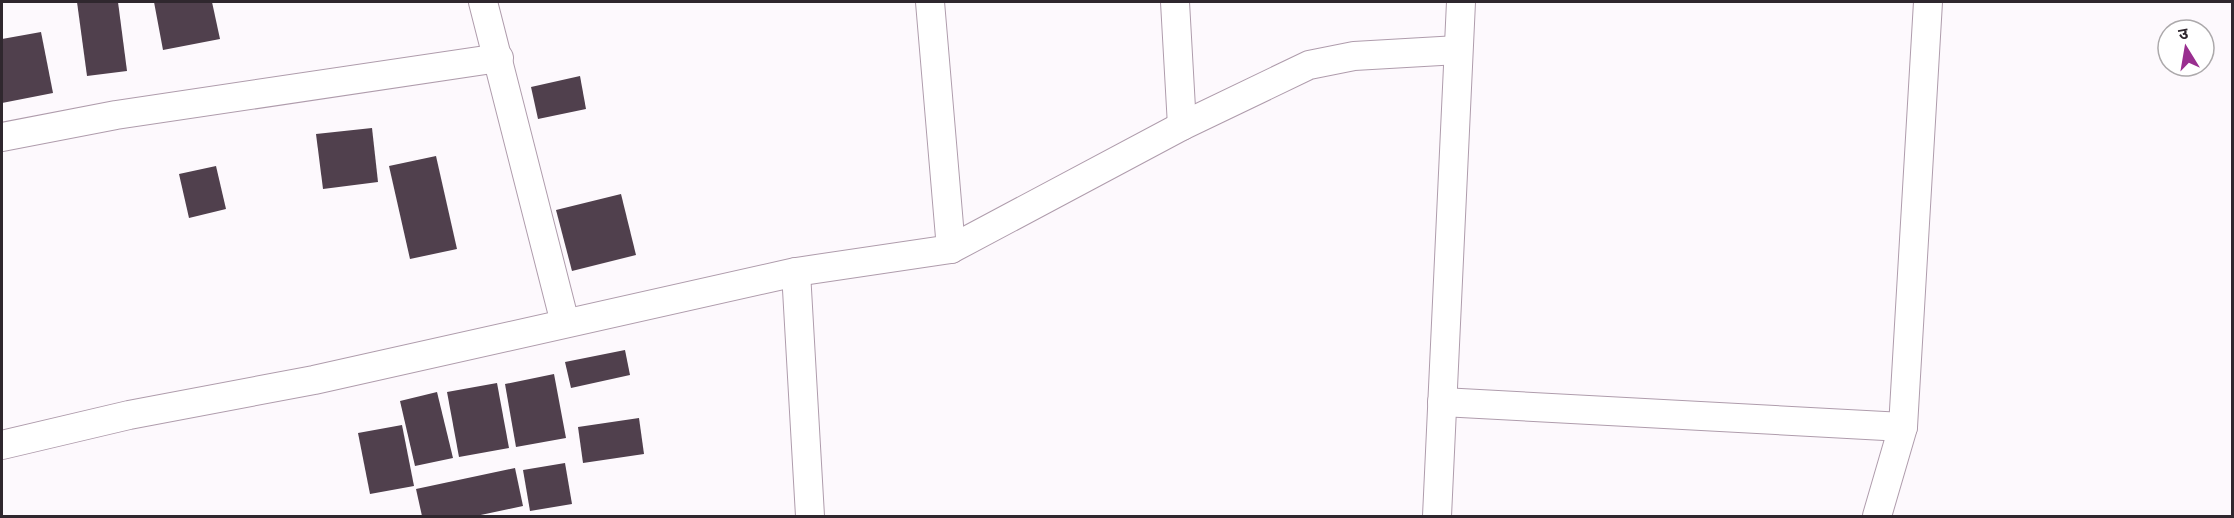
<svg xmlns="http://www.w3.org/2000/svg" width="2234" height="518" font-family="'Public Sans','Noto Sans Devanagari',sans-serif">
	<rect width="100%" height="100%" fill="#fdf9fd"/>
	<!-- building -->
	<g fill="#50404d">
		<path d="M77,2H118L127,71L87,76Z"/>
		<path d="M154,2H212L220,39L163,50Z"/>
		<path d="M41,32L53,93L2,103V39Z"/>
		<path d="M580,76L586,109L538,119L531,87Z"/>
		<path d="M372,128L378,182L323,189L316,134Z"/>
		<path d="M436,156L457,249L410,259L389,166Z"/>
		<path d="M216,166L226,209L189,218L179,174Z"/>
		<path d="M621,194L636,255L572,271L556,210Z"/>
		<path d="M625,350L630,375L571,388L565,362Z"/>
		<path d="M554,374L566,438L516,447L505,384Z"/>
		<path d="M497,383L509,448L459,457L447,392Z"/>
		<path d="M437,392L453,458L415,466L400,401Z"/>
		<path d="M639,418L644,454L583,463L578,427Z"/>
		<path d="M402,425L414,486L370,494L358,433Z"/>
		<path d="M565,463L572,504L530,511L523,470Z"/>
		<path d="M515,468L523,506L476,516H422L416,489Z"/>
	</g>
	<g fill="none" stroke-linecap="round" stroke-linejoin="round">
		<!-- minor casing -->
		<g stroke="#af9cac" stroke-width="30">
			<g id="minor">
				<path d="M483,2L565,323"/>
				<path d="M930,2L951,249"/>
				<path d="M1175,2L1182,126"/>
				<path d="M2,137L116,115L499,58"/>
				<path d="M796,272L810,516"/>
				<path d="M1442,402L1903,427"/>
				<path d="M2,445L129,415L314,380L796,272L951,249L1182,126L1309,65L1354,56L1458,50"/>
				<path d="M1437,516L1461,2"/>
				<path d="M1877,516L1903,427L1928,2"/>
			</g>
		</g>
		<!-- minor -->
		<use href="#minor" stroke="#fff" stroke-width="28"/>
	</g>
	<!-- border -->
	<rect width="2234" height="518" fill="none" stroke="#2f272e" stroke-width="6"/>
	<!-- north arrow -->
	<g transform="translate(2186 48) rotate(349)"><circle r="28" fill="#ffffff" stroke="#aca9ab" stroke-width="1.5"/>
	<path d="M0-4.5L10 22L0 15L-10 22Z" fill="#992e8f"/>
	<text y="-9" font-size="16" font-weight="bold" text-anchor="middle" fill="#2f272e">उ</text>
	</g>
</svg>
